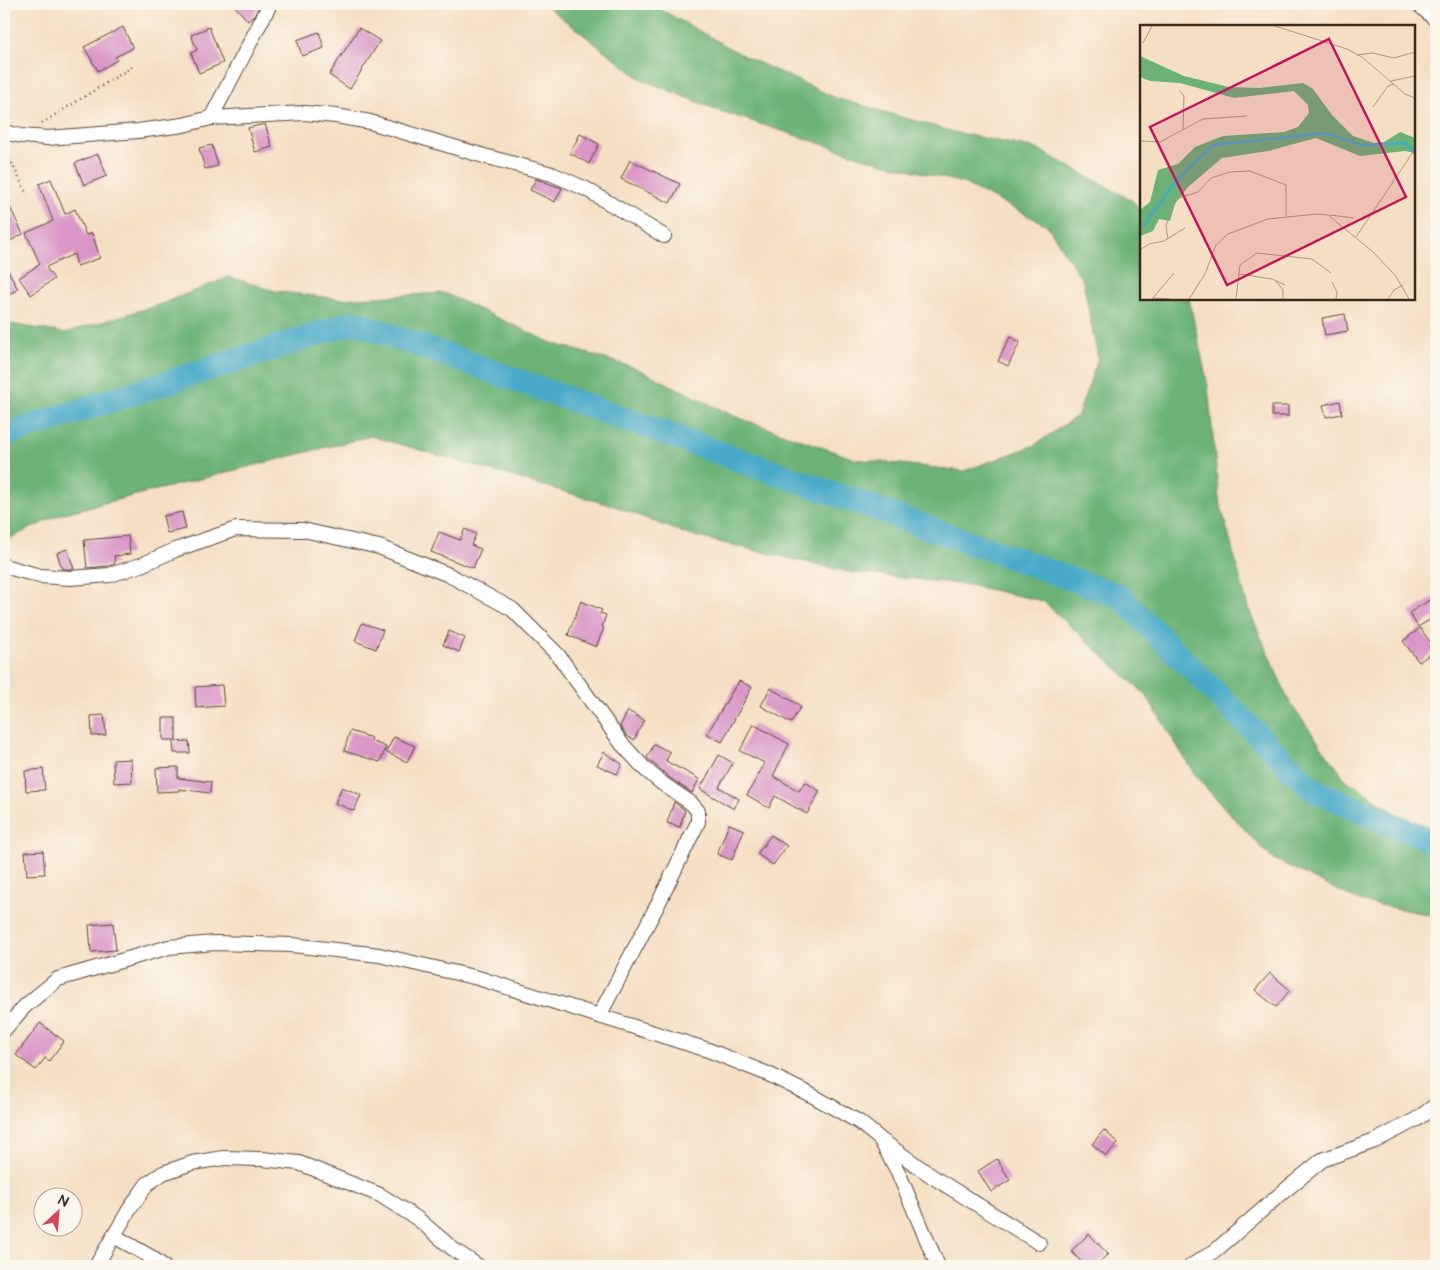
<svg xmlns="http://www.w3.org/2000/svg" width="1440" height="1270" font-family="'Architects Daughter',sans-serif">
	<rect width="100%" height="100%" fill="#fbf7ec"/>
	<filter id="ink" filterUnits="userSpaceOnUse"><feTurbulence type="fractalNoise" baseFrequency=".02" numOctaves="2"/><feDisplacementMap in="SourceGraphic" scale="10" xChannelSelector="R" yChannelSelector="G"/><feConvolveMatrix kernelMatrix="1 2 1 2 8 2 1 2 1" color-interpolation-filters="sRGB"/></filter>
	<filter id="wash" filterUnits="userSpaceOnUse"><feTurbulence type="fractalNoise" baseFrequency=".0096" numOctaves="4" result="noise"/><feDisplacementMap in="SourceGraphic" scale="20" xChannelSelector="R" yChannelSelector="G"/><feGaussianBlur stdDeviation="1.12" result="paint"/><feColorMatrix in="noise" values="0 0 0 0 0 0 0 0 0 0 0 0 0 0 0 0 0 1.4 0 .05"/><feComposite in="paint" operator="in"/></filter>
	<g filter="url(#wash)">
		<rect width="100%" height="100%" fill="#f5dfc4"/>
		<!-- forest -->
		<path fill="#6cb277" stroke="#546e4a" d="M544,4H651L744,56L836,98L954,132L1037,149L1133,201L1141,213V299H1189L1208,386L1219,499L1248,608L1290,703L1345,779L1402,817L1436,829V916L1359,901L1270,857L1196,777L1146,695L1043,601L969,585L849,572L689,535L614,506L371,436L61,514L4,541V323L65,333L161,304L229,277L275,291L339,299L444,293L552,343L636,368L734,416L855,459L964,471L1035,445L1078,415L1098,359L1083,281L1047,225L963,183L872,160L717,110L641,79Z"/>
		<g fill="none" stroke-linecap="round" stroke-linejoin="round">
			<!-- river -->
			<path stroke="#48aac7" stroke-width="24" d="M4,435L354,322L1119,596L1313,790L1436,843"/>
		</g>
		<g id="blocks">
			<!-- building -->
			<g fill="#d996c6">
				<path d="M233,4H257L259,6L254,16L248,21Z"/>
				<path d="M123,27L133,48L115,57L117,60L98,71L84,47Z"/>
				<path d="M209,27L223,63L199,73L191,53L197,50L191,35Z"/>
				<path d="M359,28L380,41L350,89L329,75Z"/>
				<path d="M319,32L324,48L302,56L297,40Z"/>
				<path d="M265,124L272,147L255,152L248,128Z"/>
				<path d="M580,134L599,144L589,164L570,153Z"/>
				<path d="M212,145L218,166L205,169L199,148Z"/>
				<path d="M98,154L107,176L84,185L75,163Z"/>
				<path d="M630,160L680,184L670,203L621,179Z"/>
				<path d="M51,179L65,214L75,209L86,235L92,233L100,258L77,266L74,254L46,267L54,279L31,295L19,278L40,264L26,233L53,221L39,184Z"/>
				<path d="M536,179L562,188L555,202L530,190Z"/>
				<path d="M4,195L23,234L8,242L4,233Z"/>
				<path d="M4,263L18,289L7,295L4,290Z"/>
				<path d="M1345,314L1348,331L1325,335L1322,318Z"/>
				<path d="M1010,337L1020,342L1008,366L998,361Z"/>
				<path d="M1340,401L1342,414L1326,417L1323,405Z"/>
				<rect x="1272" y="406" width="16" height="10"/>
				<path d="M182,512L186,529L167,533L163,516Z"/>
				<path d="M465,529L476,534L471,545L481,549L473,568L431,552L439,532L460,540Z"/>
				<path d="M128,536L130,554L114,556L115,564L108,566L87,568L84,540Z"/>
				<path d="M67,549L74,569H62L57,553Z"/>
				<path d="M1436,596V616L1418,627L1409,613Z"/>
				<path d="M581,601L602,610L600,613L606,615L602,627L604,628L596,647L568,635Z"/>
				<path d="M362,623L383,630L376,649L355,641Z"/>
				<path d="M1420,628L1436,650L1419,662L1403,641Z"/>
				<path d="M449,631L465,638L459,652L443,645Z"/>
				<path d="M739,681L752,687L722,742L707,734L736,685H737Z"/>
				<path d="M222,685L224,706L196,708L195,687Z"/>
				<path d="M770,688L801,706L791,723L761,706Z"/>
				<path d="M628,711L644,720L634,740L627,736L620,726Z"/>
				<path d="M104,715L106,735L92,736L91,716Z"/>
				<rect x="163" y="718" width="13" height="22"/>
				<path d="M753,724L789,744L773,776L799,791L805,782L820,791L807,814L775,796L769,808L747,795L765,763L740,751Z"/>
				<path d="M350,731L372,738L371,741L386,747L380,762L344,751Z"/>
				<path d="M394,737L415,746L407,762L386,752Z"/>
				<path d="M189,741L190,753H174L173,742Z"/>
				<path d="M654,744L670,752L666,761L699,779L692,793L670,778L647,758Z"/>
				<path d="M604,752L622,764L617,774L597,765Z"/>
				<path d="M719,755L733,763L719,787L739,799L734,809L700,789Z"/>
				<path d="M131,759L132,782L114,783L113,760Z"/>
				<path d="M178,767V778L211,782L210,793L179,789V791L157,792L156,768Z"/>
				<path d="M43,769L45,790L26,791L25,771Z"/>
				<path d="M342,787L361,795L354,811L335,803Z"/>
				<path d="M674,802L685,810L680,827L667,823Z"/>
				<path d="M729,824L744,830L732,860L717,854Z"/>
				<path d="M771,835L787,846L773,865L757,854Z"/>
				<path d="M43,851L45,874L27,875L25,852Z"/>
				<path d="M113,923L116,950L91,952L89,925Z"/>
				<path d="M1270,973L1290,990L1276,1007L1255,990Z"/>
				<path d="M40,1023L64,1041L49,1061L45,1058L36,1070L16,1055Z"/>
				<path d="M1104,1130L1118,1143L1106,1156L1092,1144Z"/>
				<path d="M997,1159L1010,1180L991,1192L978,1171Z"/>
				<path d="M1089,1234L1108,1254L1095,1266H1085L1071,1251Z"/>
			</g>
		</g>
	</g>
	<g filter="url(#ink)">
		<use href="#blocks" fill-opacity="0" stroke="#574537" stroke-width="1"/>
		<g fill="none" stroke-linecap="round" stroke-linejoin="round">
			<!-- minor casing -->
			<g stroke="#574537" stroke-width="16">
				<g id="minor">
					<path d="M1418,4L1436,20"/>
					<path d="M211,118L270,4"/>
					<path d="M4,132L21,136L48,138L138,131L183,125L211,118L305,113L336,116L370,122L484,156L552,174L586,189L664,236"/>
					<path d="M4,566L40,576L70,578L110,575L141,565L175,550L236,529L303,530L379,547L449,575L512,609L558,655L622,744L645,769L663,784L691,803L698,811V822L658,904L599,1016"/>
					<path d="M4,1030L25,1006L58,979L169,947L214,943L292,945L379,955L478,978L708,1050L768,1074L813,1096L859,1122L880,1139L898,1172L938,1266"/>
					<path d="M884,1142L933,1177L1039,1243"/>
					<path d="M114,1236L151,1257L163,1266"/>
					<path d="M96,1266L129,1210L147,1184L163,1173L192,1163L224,1158L262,1159L299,1163L380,1195L418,1219L453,1249L478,1266"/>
					<path d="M1191,1266L1215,1251L1277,1197L1322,1160L1375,1141L1417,1119L1436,1105"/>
				</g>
			</g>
			<!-- path -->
			<g stroke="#574537" stroke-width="2.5" stroke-dasharray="1 4" stroke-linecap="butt">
				<path d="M42,123L132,67"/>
				<path d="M6,145L5,149L27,195"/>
			</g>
			<!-- minor -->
			<use href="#minor" stroke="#fff" stroke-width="14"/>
		</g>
	</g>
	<!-- overview -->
	<g transform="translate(1140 25)">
		<rect width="275" height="275" fill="#f5dfc4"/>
		<path d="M0,31L44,51L89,62L120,63L163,58L173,64L192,90L213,111L234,118L244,117L260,107L275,113V128L265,126L220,131L176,113L128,126L82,133L48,162L35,179L30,196L19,194L13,206L0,211V185L10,177L18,145L38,139L55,122L83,111L144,107L158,102L169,88L168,80L154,66L94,73L40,58L10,56L0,52Z" fill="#6cb277"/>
		<path fill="none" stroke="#48aac7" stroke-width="2.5" d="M3,201L35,157L73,120L185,108L221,120L266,118L275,129"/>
		<path fill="none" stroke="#ab9782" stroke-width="1" d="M135,1L207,24L222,32L265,69L275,73M3,18L12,1M217,30L233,28L254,33L275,27M251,56L275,51M39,65L44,71L43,104M233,82L248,61L254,59M0,116L20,117L63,94L107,91M190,190L214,193M216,212L275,124M28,214L26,201L32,179L39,173L58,167L71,153L90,147L110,146L146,160V192M0,225L9,219L24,216L45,203M99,249L132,254L145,260M136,256L143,265V274M192,257L197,267L196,274M13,273L30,274M12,274L34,248M49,274L65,249L76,220L88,209L128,194L177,189L188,190L232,226L255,250L269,274M96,274L100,240L117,228L172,234L191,248M248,274L254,265L263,260"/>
		<path fill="#c2185b" fill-opacity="0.15" stroke="#c2185b" stroke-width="2.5" d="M189,14L266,172L87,260L10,102Z"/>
		<rect width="275" height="275" fill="none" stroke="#3b2a1e" stroke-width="2.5"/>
	</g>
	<!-- margin -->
	<rect width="1440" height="1270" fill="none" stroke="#fbf7ec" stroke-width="20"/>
	<!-- north arrow -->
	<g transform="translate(58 1212) rotate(26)"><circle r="24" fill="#fbf7ec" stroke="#aea59a"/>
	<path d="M0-4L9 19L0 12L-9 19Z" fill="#d1495b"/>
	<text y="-8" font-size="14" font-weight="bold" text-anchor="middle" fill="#3b2a1e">N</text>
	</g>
</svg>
